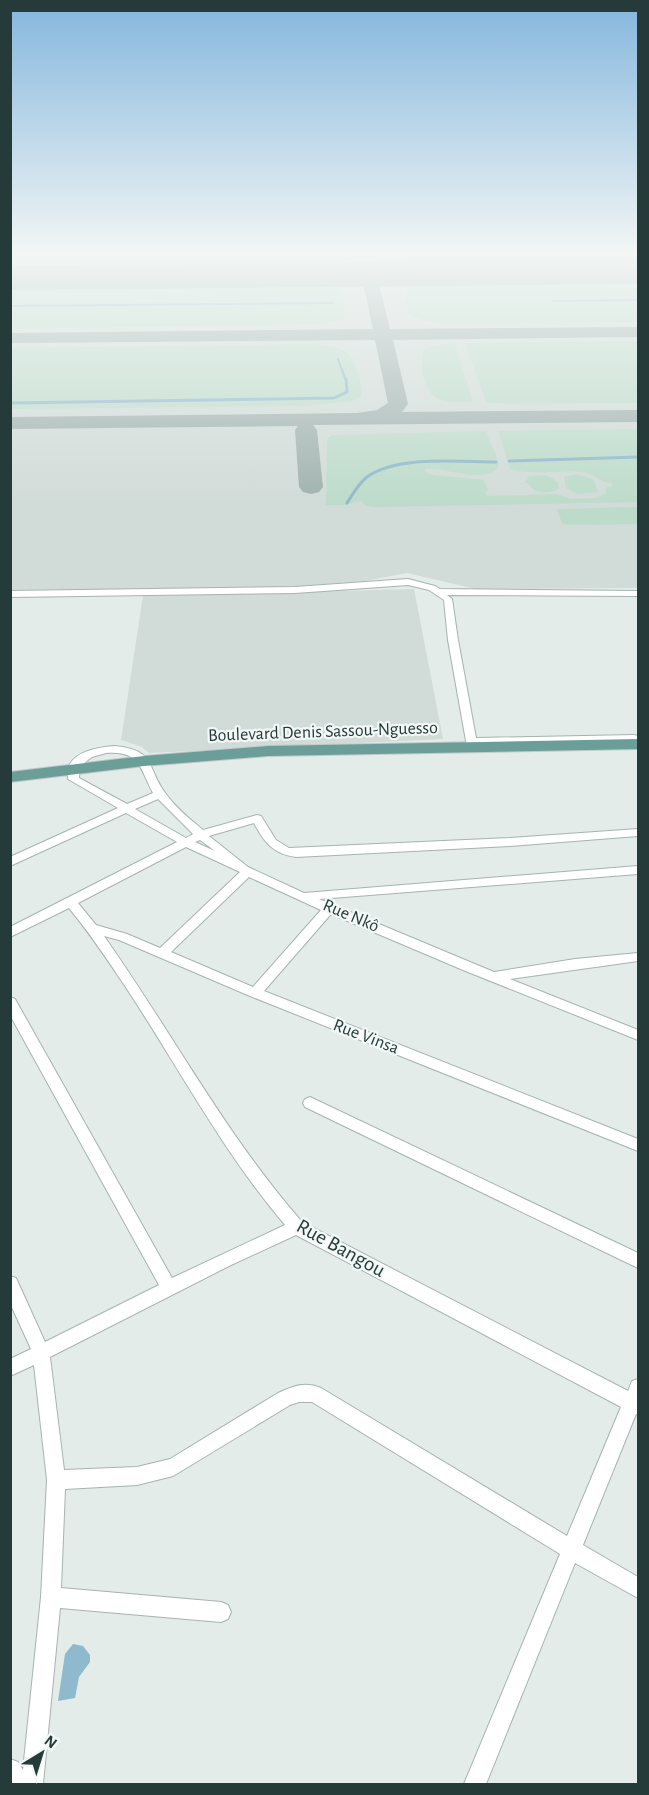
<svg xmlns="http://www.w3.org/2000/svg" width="649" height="1795" font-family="'Alegreya Sans',sans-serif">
	<rect width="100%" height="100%" fill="#e3ece9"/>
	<!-- built -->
	<g fill="#d1dbd8">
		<path d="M10,255H638V588L476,589L407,573L365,581L289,587L11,590Z"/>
		<path d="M414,589L443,739L149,753L142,747L121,740L143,596Z"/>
	</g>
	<!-- green -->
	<g fill="#bddbca">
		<path d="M10,255H348L349,261L334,265L11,268Z"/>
		<path d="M370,255H638V263L391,265L371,260Z"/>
		<path d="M638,281V322L443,323C417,320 400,319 407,288L421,283Z"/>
		<path d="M322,285L336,288L343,293L344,320L314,324L11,329V288Z"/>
		<path d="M638,341V403L507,404L486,402L465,343Z"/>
		<path d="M445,344H455L473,402C461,402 445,403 435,397C424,389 418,361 425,349Z"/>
		<path d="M258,345C278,345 332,339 347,353C352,357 356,367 358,373C360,381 363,389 361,396L352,401L303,406L11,409V348Z"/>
		<path d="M638,429V502L374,507L367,506L360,501L346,505H326L327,439L332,435L486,431L499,463L496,470C475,483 447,467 425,469V472L433,475L484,480L488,491H485L487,496L557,494L571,499L595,498L606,494V487L613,486L612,483C600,483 594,473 581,472C557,470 534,476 510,469L498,431Z"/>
		<path d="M578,474L594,480L598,492L577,494L566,488L564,477Z"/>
		<path d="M546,475L558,482L559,489C548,494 533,494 528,483H525L529,476Z"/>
		<path d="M638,507V524L567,525L562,523L557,509Z"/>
	</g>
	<!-- water -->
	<path fill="#8fb9cc" d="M73,1644L83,1646L90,1655V1662L79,1677L75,1698L58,1701L65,1654Z"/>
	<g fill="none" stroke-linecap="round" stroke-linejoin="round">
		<!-- stream-far1 -->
		<g stroke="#8fb9cc" stroke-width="2">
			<path d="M553,301L638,300"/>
			<path d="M10,306L333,303"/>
			<path d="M338,359L346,381"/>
		</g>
		<!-- stream -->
		<g stroke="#8fb9cc" stroke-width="3">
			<path d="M10,403L334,398L347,392L346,379"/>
			<path d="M509,461L638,457"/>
			<path d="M347,503C353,494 358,484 367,477C398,455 460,462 496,462"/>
		</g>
		<!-- taxiway -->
		<path fill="#a0b2ae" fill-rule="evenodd" d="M415,269L423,274L421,277L388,282L380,288L390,329L638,327V337L393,340L408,404L402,412L638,410V422L313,425L317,430L323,487L319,492L311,494L303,492L299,487L295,430L298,426L10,429V417L357,413L377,410L388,403L375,340L10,343V333L373,329L364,288L358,284L326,278L324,275L326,272L332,270L372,279L384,273Z"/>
		<!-- runway -->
		<path fill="#a0b2ae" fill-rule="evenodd" d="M638,260V284L10,290V266Z"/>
		<!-- minor casing -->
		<g stroke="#a6b3b1" stroke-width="2">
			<g id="minor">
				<path d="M408,579L435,586L440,589L638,591V596L447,595L452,599L458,640L476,738L634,735L638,736V740L478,744L477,749H469L466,741L448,640L444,600L429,590L408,585L295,593L10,597V591L295,587Z"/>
				<path d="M115,746C157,750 146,768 166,794C176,808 190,819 203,830L257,815L261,816L276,840L289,848L510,838L638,829V836L510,846L296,857C273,854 264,842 254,823L209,836L248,867L304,893L638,866V874L319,899L494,972L575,959L638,953V961L510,979L638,1030V1040L463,970L331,914L264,991L638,1139V1151L250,996L119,940L104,936C171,1031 225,1134 302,1222L628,1391L632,1381L638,1379V1414H636L583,1545L638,1577V1598L575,1563L486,1784H464L560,1554L312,1402H299L290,1405L173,1476L137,1485L65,1489L61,1588L221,1602L228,1605L231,1612L228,1619L221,1622L60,1608L43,1784H10V1759L18,1762L23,1770L41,1597L47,1480L34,1365L10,1376V1359L31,1349L10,1303V1276L16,1278L45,1342L159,1285L10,1015V997L15,999L172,1278L285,1225C222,1151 178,1066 125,986C107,959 89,932 69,908L10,937V927L177,842L126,813L10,866V857L118,808L68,779C68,775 68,768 70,764C78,750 101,747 115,746ZM106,753C141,751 139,767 153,793L127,804L79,778L80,766L92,757ZM158,799L193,834L186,838L135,809ZM200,840L215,851L195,842ZM186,847L240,872L160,948L127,934L96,925L78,903ZM249,877L321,910L253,987L171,952ZM296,1235L621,1407L567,1536L321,1388C305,1381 293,1386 278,1393L170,1459L137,1467L64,1470L50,1357L231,1265Z"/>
				<path d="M310,1097L638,1253V1268L305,1107L303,1103L305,1099Z"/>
			</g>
		</g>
		<!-- primary casing -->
		<g stroke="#c2c8c8" stroke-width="2">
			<path id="primary" d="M638,739V749L268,756L144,766L10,782V772L144,756L268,746Z"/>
		</g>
		<!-- minor -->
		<use href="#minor" fill="#fff" fill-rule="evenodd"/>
		<!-- primary -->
		<use href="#primary" fill="#6b9e99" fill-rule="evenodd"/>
	</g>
	<!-- sky -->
	<linearGradient id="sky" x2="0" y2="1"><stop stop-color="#84b6dd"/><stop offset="0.5" stop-color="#f2f6f5"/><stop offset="1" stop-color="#f2f6f5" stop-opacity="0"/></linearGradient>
	<rect width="649" height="506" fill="url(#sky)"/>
	<g text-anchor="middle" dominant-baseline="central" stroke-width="4.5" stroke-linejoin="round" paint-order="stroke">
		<!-- street labels -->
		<g font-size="18" fill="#243b39" stroke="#f3f8f6">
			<text transform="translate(323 732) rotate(-2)">Boulevard Denis Sassou-Nguesso</text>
			<text transform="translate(351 916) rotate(23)">Rue Nkô</text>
			<text transform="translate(366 1037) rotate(21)">Rue Vinsa</text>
		</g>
		<!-- near-street labels -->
		<g font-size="21" fill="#243b39" stroke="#f3f8f6">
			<text transform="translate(341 1248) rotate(29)">Rue Bangou</text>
		</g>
	</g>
	<!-- border -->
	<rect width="649" height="1795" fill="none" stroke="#243b39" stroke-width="24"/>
	<!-- north arrow -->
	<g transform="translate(42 1753) rotate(38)" stroke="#f3f8f6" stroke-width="4.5" paint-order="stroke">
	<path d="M0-4.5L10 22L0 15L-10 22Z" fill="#243b39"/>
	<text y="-9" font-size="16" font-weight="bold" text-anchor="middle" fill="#243b39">N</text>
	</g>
</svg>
